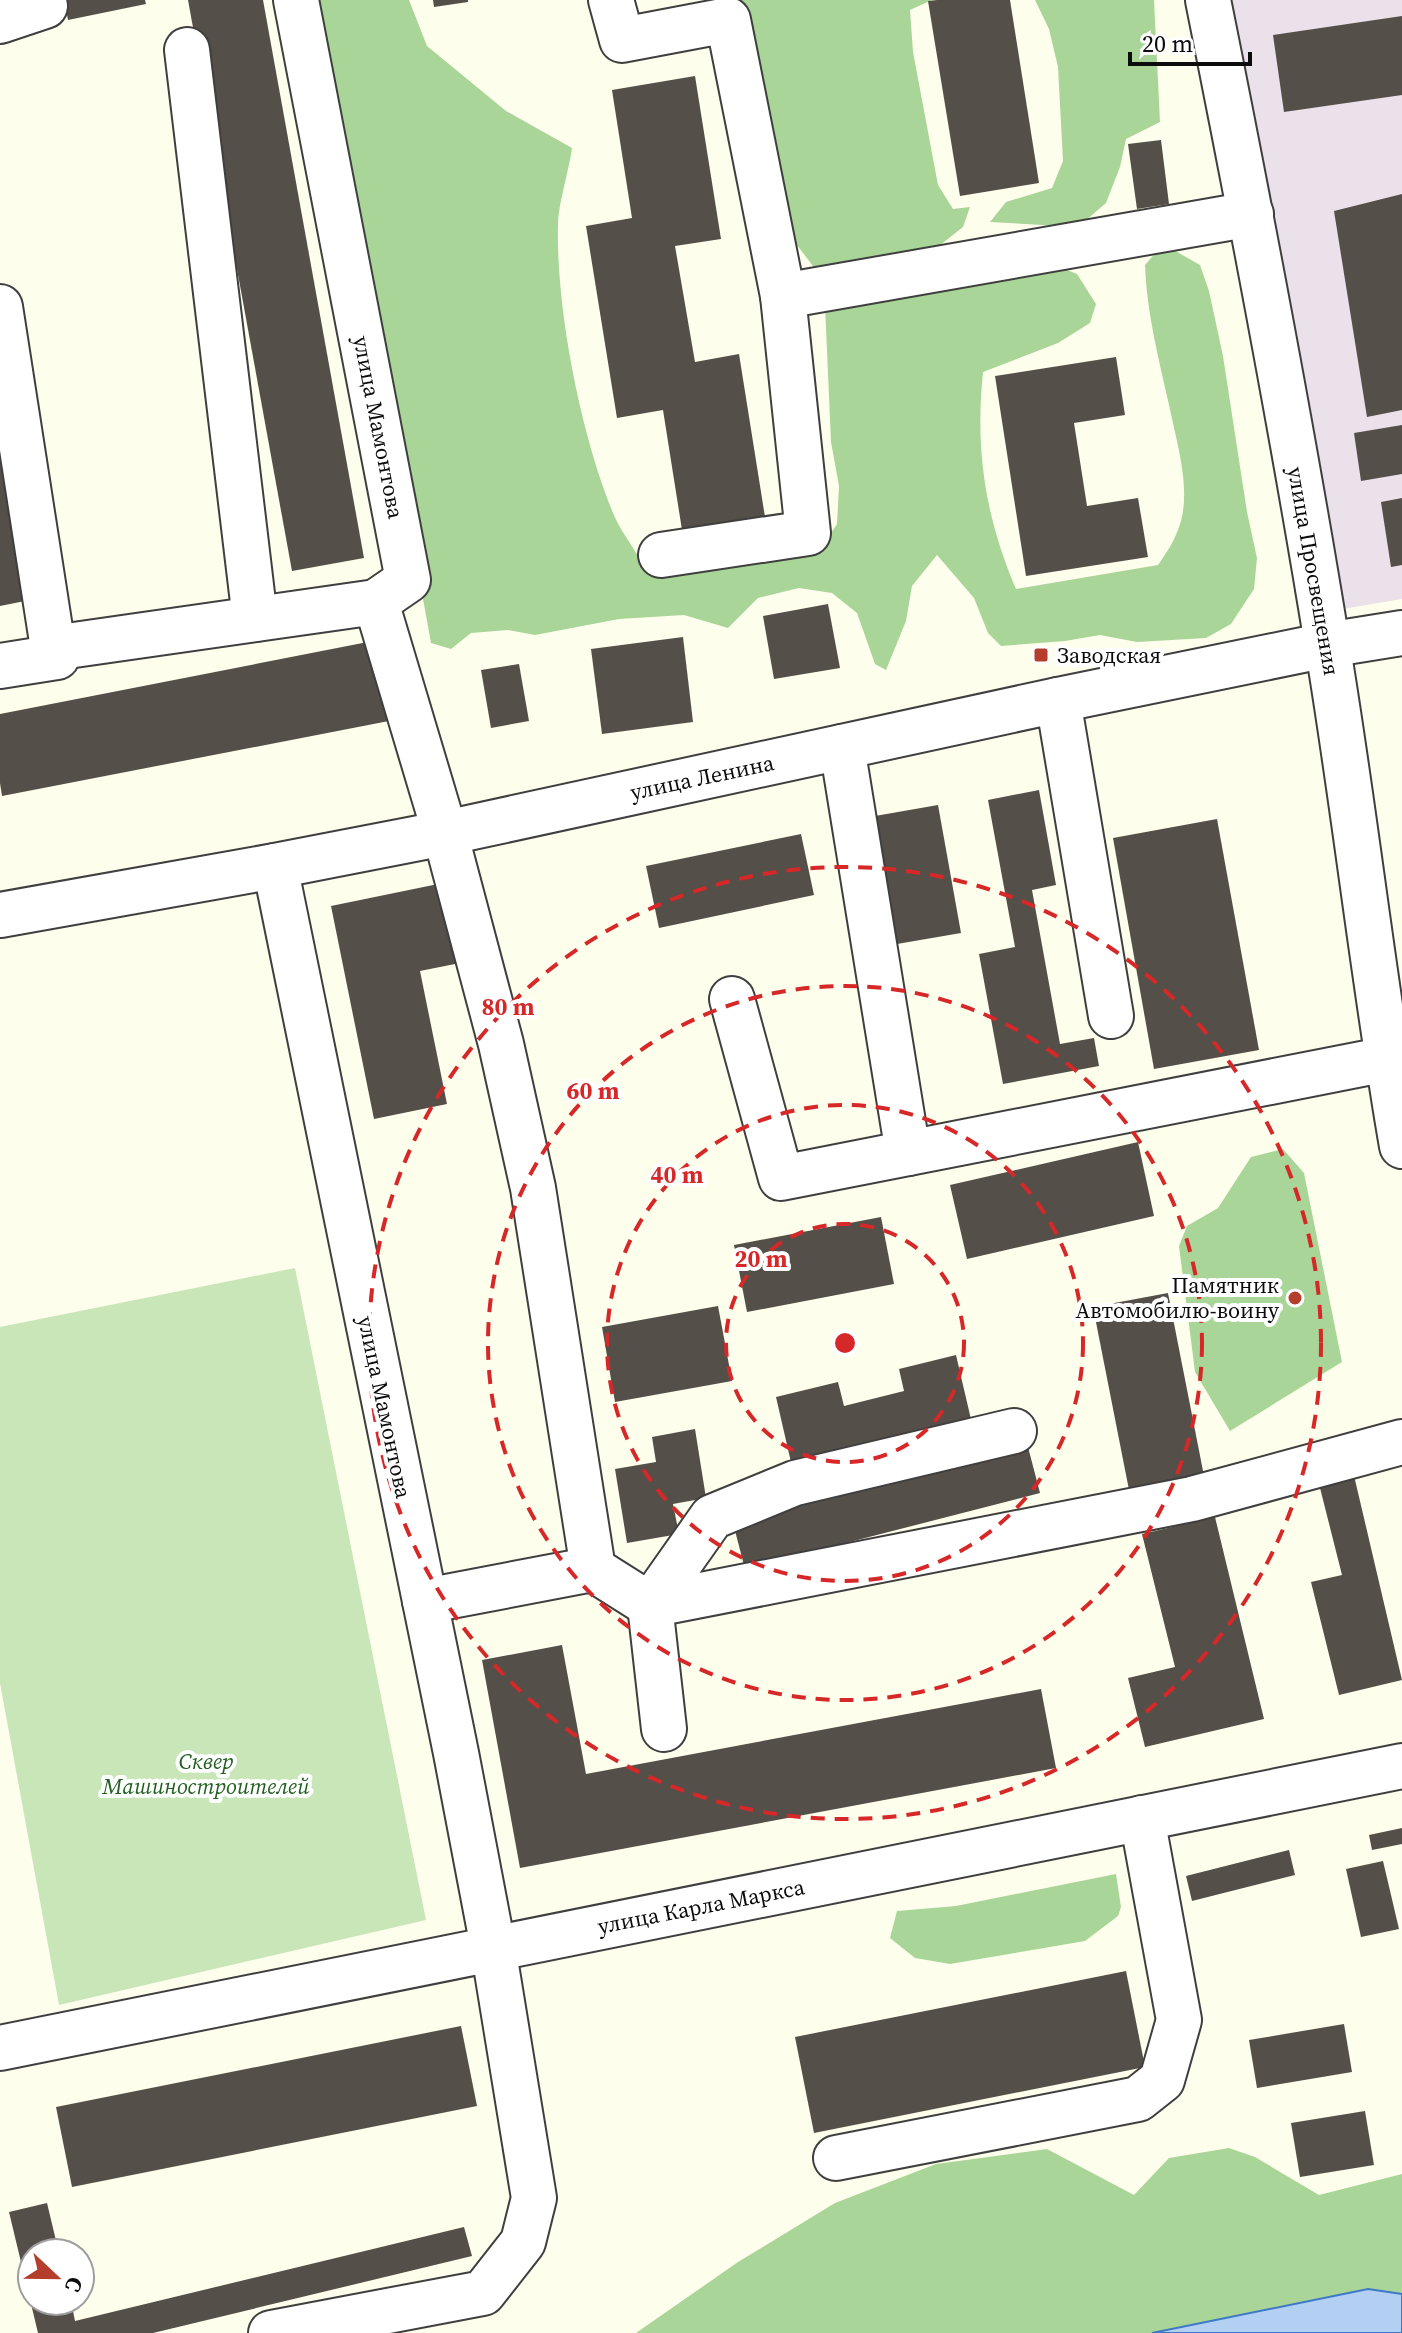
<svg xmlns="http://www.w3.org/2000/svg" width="1402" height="2333" font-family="'Source Serif 4',serif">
	<rect width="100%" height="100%" fill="#fefeec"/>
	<!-- industrial -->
	<path fill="#ebe1ea" d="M1216,0H1402V599L1331,611Z"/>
	<!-- green -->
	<path fill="#c8e6b8" d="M295,1268L426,1920L59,2005L0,1683V1327Z"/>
	<!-- forest -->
	<g fill="#a9d698">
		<path d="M315,0H409L427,46L506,111L572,148C569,171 558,204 558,226C556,310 581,435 613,513C620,530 632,545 641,561L822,546L837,524L839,486L831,442L825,305L1060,267L1077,274L1096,304L1090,323L1058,343L983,372C975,450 985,516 1016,589L1158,565C1168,551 1176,538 1181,521C1189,490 1180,455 1173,423C1162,371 1147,319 1145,265L1163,244L1200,265L1209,291L1223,356L1247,512L1257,558L1254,589L1231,624L1206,638L1137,642L1100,635L1065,641L1001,646L988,633L974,598L937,555L912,586L906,621L886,670L875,664L857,613L832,593L799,588L758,598L728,628L684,615L619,619L535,635L508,630L471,633L451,649L431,643Z"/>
		<path d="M739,0H932L910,10L913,52L938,185L953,209L970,207L963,227L925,257L819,274L787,232L747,19Z"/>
		<path d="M1035,0H1154L1160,122L1126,139L1120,167L1106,203L1078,227L990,222L1006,202L1052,188L1063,161L1058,67L1049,29Z"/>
		<path d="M1283,1149L1304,1173L1342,1362L1230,1431L1195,1372L1179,1246L1187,1226L1218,1208L1251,1157Z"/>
		<path d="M1116,1874L1121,1907L1118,1916L1085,1941L950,1964L915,1958L890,1938L897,1911L956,1906Z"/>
		<path d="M1229,2148L1255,2157L1319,2195L1402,2174V2294L1367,2289L1152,2333H636L738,2262L835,2203L936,2164L1047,2149L1134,2195L1169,2158Z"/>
	</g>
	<!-- water -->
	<path fill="#b3d0f3" stroke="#3e78c6" stroke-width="2" d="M1368,2289L1402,2294V2333H1152Z"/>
	<!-- building -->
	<g fill="#544f49">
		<path d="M64,0H145L146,4L68,20Z"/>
		<path d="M188,0H263L364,558L292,571Z"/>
		<path d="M433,0H468V2L434,7Z"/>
		<path d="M937,0H1010L1039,183L960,196L928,1Z"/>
		<path d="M1402,16V95L1284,112L1273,35Z"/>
		<path d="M695,76L721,239L675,246L695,362L739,354L765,517L682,530L663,410L617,418L586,226L632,218L612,90Z"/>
		<path d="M1161,140L1169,204L1137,209L1128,144Z"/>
		<path d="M1402,194V410L1367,417L1334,211Z"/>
		<path d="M1116,357L1125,415L1074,423L1087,506L1138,498L1148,557L1026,576L995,376Z"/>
		<path d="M1402,425V474L1361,481L1354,433Z"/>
		<path d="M0,428L35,599L0,606Z"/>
		<path d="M1402,498V565L1391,567L1381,502Z"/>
		<path d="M828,604L840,668L774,679L763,616Z"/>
		<path d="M683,637L693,722L602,734L591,649Z"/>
		<path d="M378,640L394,720L2,796L0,783V714Z"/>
		<path d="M519,664L529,721L491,728L481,670Z"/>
		<path d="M1039,790L1056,885L1032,890L1060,1044L1094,1038L1099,1066L1003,1084L979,954L1015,947L988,800Z"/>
		<path d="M938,805L961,933L897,944L875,816Z"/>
		<path d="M1217,819L1259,1050L1154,1069L1113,838Z"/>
		<path d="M801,834L814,895L659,928L646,866Z"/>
		<path d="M443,883L460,963L420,971L447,1104L374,1119L331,906Z"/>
		<path d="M1138,1142L1154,1216L967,1259L950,1185Z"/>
		<path d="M881,1217L894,1284L747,1312L734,1245Z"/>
		<path d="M1168,1293L1205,1481L1130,1495L1093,1307Z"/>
		<path d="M718,1306L732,1381L615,1402L602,1327Z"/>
		<path d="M956,1355L973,1428L793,1471L776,1397L838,1382L844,1406L904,1391L899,1369Z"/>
		<path d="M695,1429L706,1498L673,1504L679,1534L627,1543L615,1469L656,1462L652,1437Z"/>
		<path d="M1028,1447L1040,1493L745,1569L733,1523Z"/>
		<path d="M1352,1467L1402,1680L1339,1695L1311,1582L1342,1575L1317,1476Z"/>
		<path d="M1215,1517L1264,1719L1145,1747L1128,1678L1175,1667L1142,1534Z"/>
		<path d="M562,1645L586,1774L1041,1689L1056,1768L520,1868L482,1660Z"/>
		<path d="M1402,1828V1844L1372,1850L1369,1835Z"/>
		<path d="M1289,1850L1295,1875L1192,1901L1186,1876Z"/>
		<path d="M1383,1861L1399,1929L1361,1937L1346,1869Z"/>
		<path d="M1126,1971L1145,2067L814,2133L795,2037Z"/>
		<path d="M1344,2024L1352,2072L1257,2088L1249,2040Z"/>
		<path d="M461,2026L477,2106L72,2187L56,2107Z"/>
		<path d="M1365,2111L1374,2165L1300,2177L1291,2123Z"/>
		<path d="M47,2203L59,2253H32V2301H71L75,2321L464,2227L472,2256L153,2333H38L9,2212Z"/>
	</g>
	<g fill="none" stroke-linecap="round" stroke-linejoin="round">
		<!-- minor casing -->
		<g stroke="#3f3f3f" stroke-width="48">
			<g id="minor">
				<path d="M296,0L408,580L376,602L445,833L501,1044L533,1188L593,1569"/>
				<path d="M611,0L622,40L728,20L783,296L808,533L661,555"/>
				<path d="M1208,0C1251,214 1292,428 1327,643C1355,810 1373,979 1402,1146"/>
				<path d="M0,21L45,6"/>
				<path d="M187,50L255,619"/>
				<path d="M783,296L1251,214"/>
				<path d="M0,307L53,648L376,602"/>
				<path d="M0,666L57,657L53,648"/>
				<path d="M1058,700L1111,1016"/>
				<path d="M842,747L908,1153"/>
				<path d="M0,915L275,866L445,833L1058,700L1327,645L1402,633"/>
				<path d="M732,999L781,1178L1387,1059"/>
				<path d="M425,1601L593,1569L650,1605L1192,1499L1402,1442"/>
				<path d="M664,1729L650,1605L712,1517L795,1483L1014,1431"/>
				<path d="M0,2048L1402,1766"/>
				<path d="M836,2158L1138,2099L1162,2080L1179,2020L1142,1818"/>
				<path d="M271,2333L483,2293L523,2242L534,2198L493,1947L456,1753L275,866"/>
			</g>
		</g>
		<!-- minor -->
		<use href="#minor" stroke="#fff" stroke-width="44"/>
	</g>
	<!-- distance rings -->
	<g fill="none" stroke="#d62828" stroke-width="4" stroke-dasharray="14 10">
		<circle cx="845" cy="1343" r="119"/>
		<circle cx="845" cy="1343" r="238"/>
		<circle cx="845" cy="1343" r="357"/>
		<circle cx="845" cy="1343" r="476"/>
	</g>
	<!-- markers -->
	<g fill="#b53d2b" stroke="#fff" stroke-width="3">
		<rect x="1033" y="647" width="16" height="16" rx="4"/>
		<circle cx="1295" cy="1298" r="8"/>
	</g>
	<g text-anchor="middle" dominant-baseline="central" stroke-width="8" stroke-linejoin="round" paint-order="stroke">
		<!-- street labels -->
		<g font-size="22" fill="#0c0c0c" stroke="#fff">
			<text transform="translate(379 427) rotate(79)">улица Мамонтова</text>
			<text transform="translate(1314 571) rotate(80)">улица Просвещения</text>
			<text transform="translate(702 777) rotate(-12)">улица Ленина</text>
			<text transform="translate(385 1407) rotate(78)">улица Мамонтова</text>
			<text transform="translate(701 1906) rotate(-11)">улица Карла Маркса</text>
		</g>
		<!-- poi labels -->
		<g font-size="22" fill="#0c0c0c" stroke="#fff" text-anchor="start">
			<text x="1057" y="655">Заводская</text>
			<text x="1279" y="1285" text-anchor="end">Памятник<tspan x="1279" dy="25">Автомобилю-воину</tspan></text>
		</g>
		<!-- park labels -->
		<g font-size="22" font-style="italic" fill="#226020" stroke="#fff">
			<text x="206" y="1761">Сквер<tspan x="206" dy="25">Машиностроителей</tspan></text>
		</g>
	</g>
	<circle cx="845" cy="1343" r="12" fill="#d62828" stroke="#fff" stroke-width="4"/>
	<g font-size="24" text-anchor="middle" font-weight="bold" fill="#d62828" stroke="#fff" stroke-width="8" stroke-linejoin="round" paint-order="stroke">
		<text x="508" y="1015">80 m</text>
		<text x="593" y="1099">60 m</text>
		<text x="677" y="1183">40 m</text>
		<text x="761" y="1267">20 m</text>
	</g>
	<!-- north arrow -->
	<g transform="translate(56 2277) rotate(112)"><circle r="38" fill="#ffffff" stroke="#9e9e9e" stroke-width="2"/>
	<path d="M0-6L14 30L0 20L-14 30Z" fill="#b53d2b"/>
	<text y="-12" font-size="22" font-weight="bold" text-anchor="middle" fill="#0c0c0c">С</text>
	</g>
	<!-- scale -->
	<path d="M1130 52v12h120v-12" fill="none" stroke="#0c0c0c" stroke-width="4"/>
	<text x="1142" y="52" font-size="24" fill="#0c0c0c" stroke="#ffffff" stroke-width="6" paint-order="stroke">20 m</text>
</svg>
